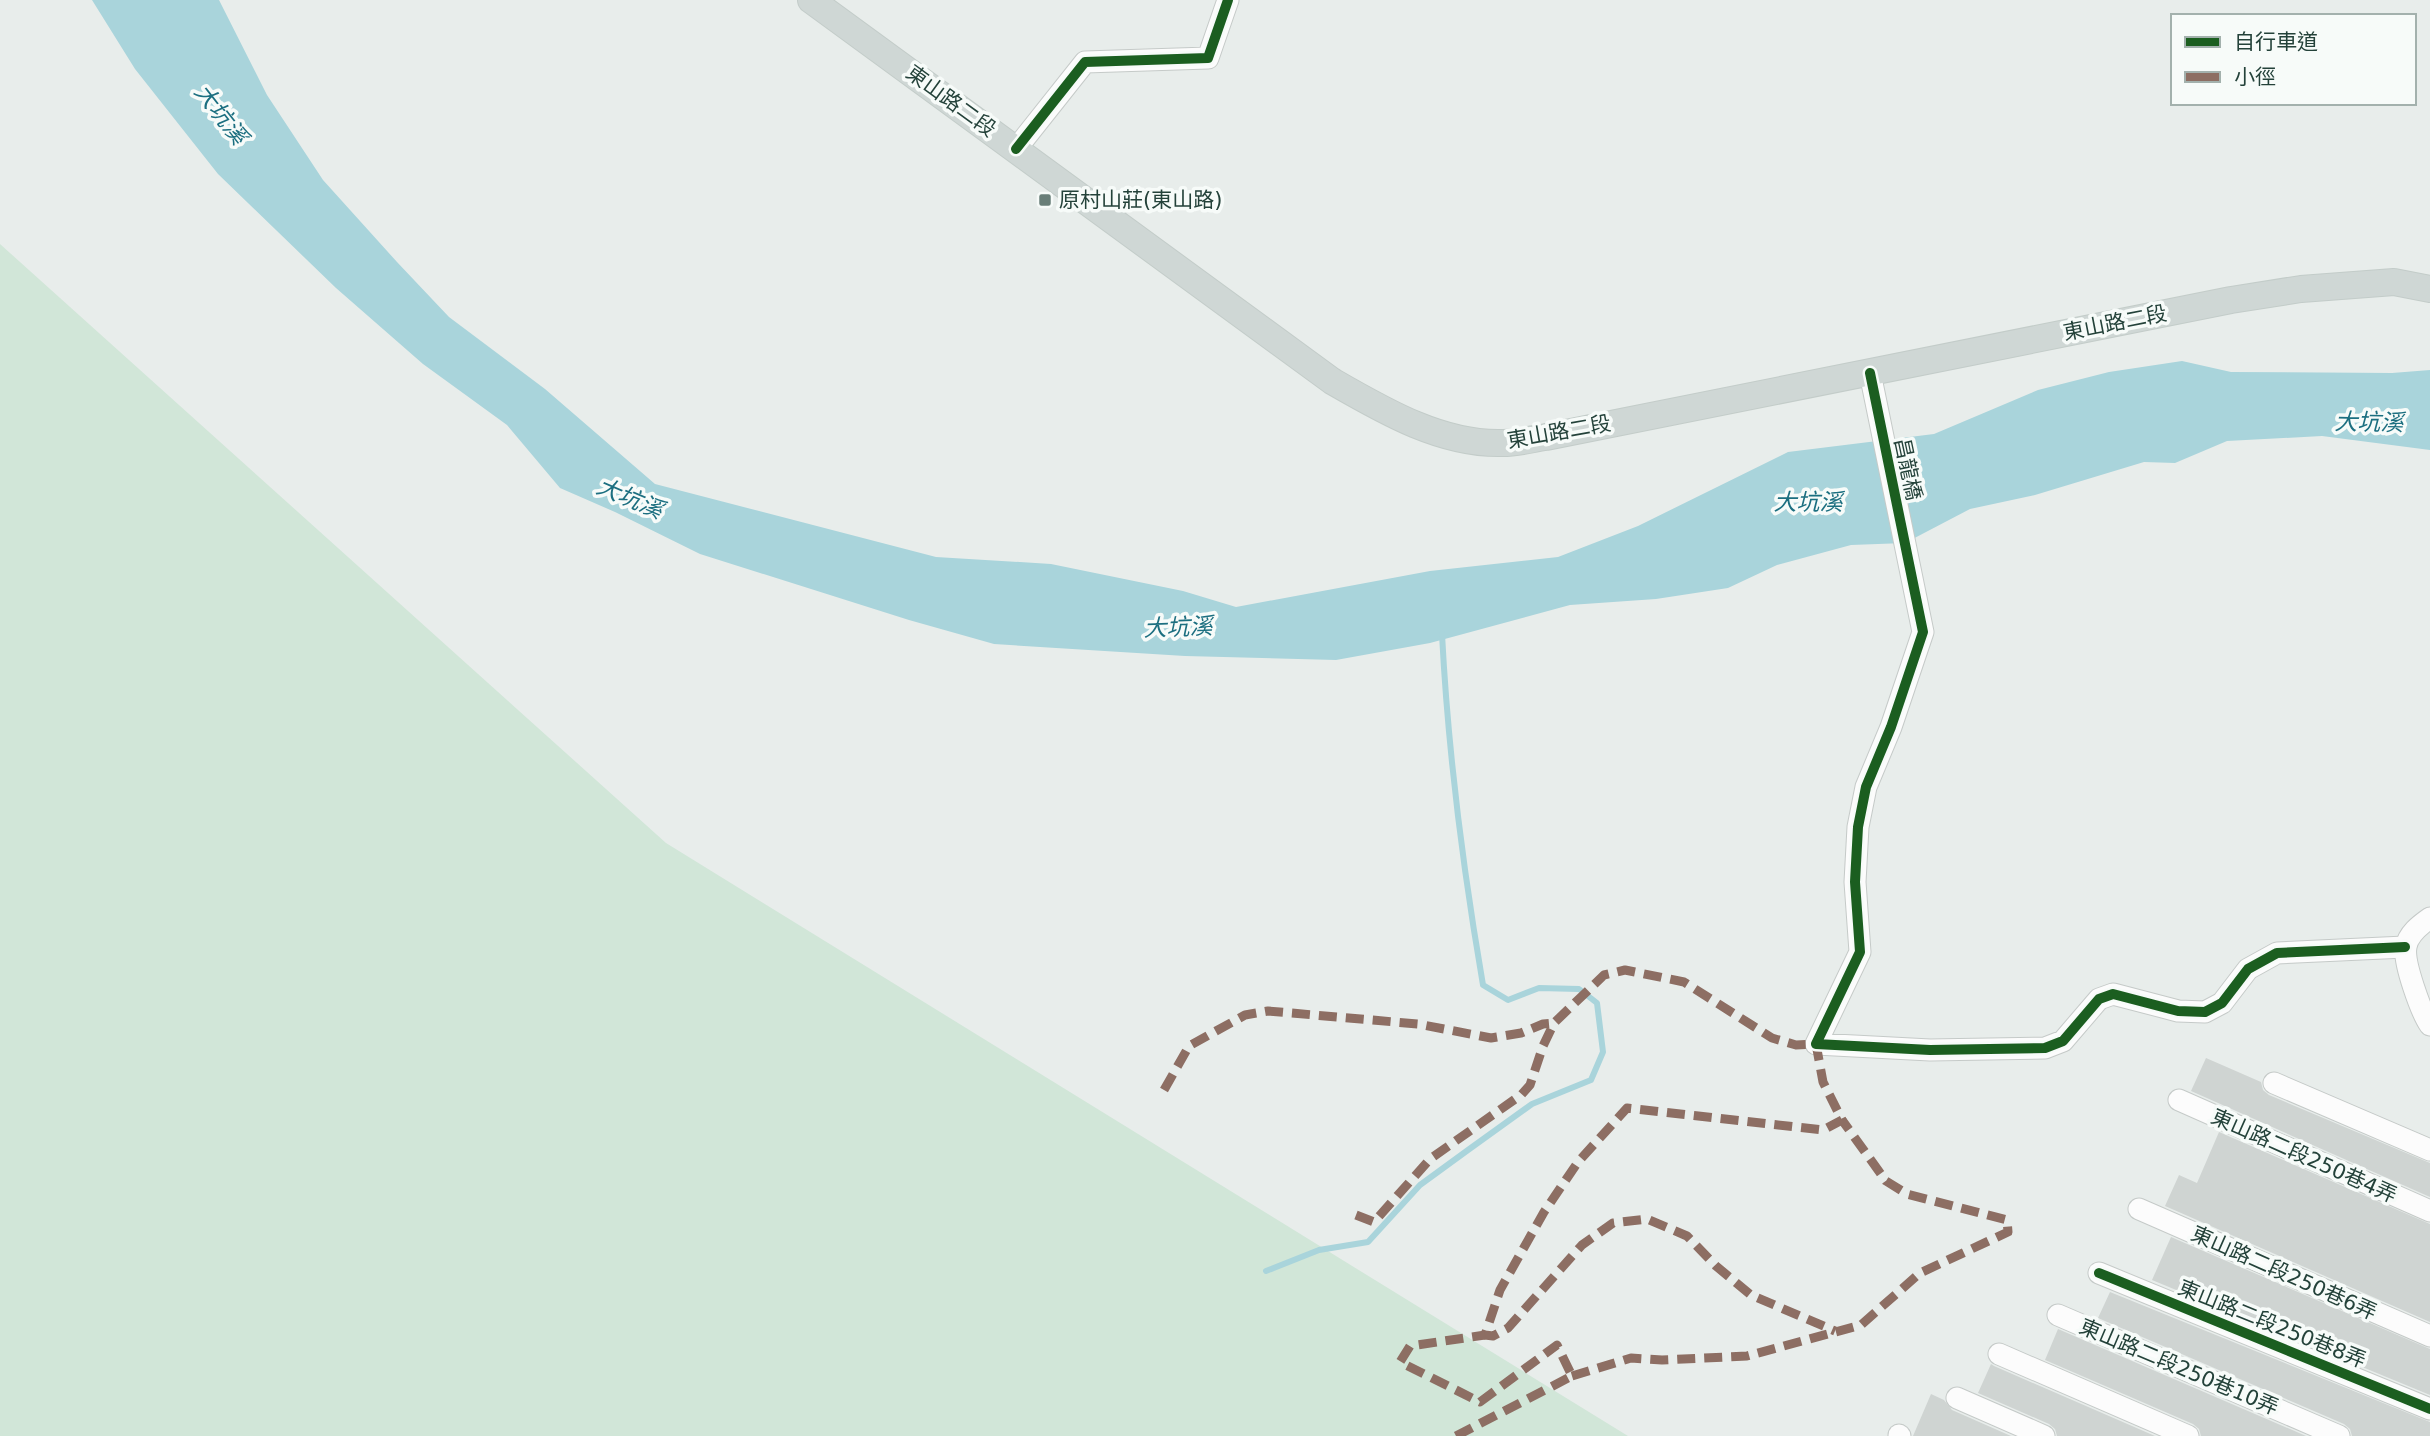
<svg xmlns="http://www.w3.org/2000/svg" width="2430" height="1436" font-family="'DejaVu Sans','Noto Sans TC',sans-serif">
	<rect width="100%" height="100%" fill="#e8edeb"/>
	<!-- green -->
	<path fill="#d1e6d8" d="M0,244L666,843L1628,1436H0Z"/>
	<!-- water -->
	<path fill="#a9d4db" d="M92,0H219L267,95L323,180L397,262L449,317L545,389L655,484L936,557L1051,564L1183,591L1236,607L1430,571L1558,557L1638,526L1788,452L1934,434L2038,390L2109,372L2182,361L2231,372L2392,373L2430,370V450L2322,436L2227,441L2175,463L2144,462L2035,495L1970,509L1905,543L1851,545L1777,565L1728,588L1656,599L1570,605L1430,643L1336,660L1185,656L994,644L909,620L700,554L615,512L560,488L507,425L423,364L336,288L218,174L135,69Z"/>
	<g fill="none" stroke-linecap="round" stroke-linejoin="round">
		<!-- stream -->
		<path stroke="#a9d4db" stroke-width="6" d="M1266,1271L1319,1250L1368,1242L1420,1185L1468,1150L1532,1104L1591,1080L1603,1052L1597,1003L1579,989L1539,988L1508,1000L1483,985C1463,869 1448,751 1442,634"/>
	</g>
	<!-- building -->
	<g fill="#cfd4d2">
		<path d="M2206,1058L2261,1082L2263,1090L2269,1095L2430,1163V1197L2191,1091Z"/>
		<path d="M2219,1132L2430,1224V1322L2165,1206L2179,1175L2197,1183Z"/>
		<path d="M2171,1237L2430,1349V1395L2152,1280Z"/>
		<path d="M2110,1292L2430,1422V1436H2352L2350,1429L2344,1424L2098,1318Z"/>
		<path d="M2058,1329L2306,1436H2201L2199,1429L2193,1424L2045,1360Z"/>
		<path d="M1991,1364L1994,1366L2155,1436H2057L2055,1429L2049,1424L1978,1393Z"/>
		<path d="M1931,1394L1944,1400L1952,1410L2011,1436H1913Z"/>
	</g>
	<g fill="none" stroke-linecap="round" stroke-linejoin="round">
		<!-- minor casing -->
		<g stroke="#c5cac8" stroke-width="23">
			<g id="minor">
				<path d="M1016,149L1085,62L1208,58L1228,0"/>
				<path d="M1870,373L1923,632L1891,727L1866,787L1858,827L1855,882L1860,952L1816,1044L1930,1050L2045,1048L2063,1041L2099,999L2113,994L2178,1011L2205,1012L2222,1003L2248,969L2277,953L2405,947"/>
				<path d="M2430,918C2420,925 2408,934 2406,947C2403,962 2421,1012 2430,1025"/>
				<path d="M2274,1083L2430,1150"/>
				<path d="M2179,1100L2430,1211"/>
				<path d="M2139,1209L2430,1336"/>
				<path d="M2099,1273L2430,1409"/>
				<path d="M2058,1315L2339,1436"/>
				<path d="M1999,1354L2188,1436"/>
				<path d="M1957,1398L2044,1436"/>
				<path d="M1899,1435L1900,1436"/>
			</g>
		</g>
		<!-- major casing -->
		<g stroke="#c3ccc9" stroke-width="28">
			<path id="major" d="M811,0L1332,381C1384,411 1442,445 1503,443C1517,443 1532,439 1546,437L2231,300L2301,289L2394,282L2430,289"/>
		</g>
		<!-- minor -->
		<use href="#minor" stroke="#fcfcfc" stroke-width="21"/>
		<!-- major -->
		<use href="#major" stroke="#cfd7d5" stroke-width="26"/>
		<!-- quiet -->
		<g stroke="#8d6e63" stroke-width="9" stroke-dasharray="18 9" stroke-linecap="butt">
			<path d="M1164,1090L1189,1046L1245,1015L1268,1011L1418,1024L1491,1038L1521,1033L1543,1024L1554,1023"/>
			<path d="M1356,1215L1374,1222L1430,1159L1521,1095L1530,1085L1543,1046L1554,1023L1604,975L1625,970L1684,982L1772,1038L1796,1045L1816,1044L1823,1082L1842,1120L1823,1130L1627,1108L1578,1162L1544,1212L1500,1290L1485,1335L1493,1336L1508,1328L1582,1245L1613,1223L1647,1219L1687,1236L1716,1266L1751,1295L1835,1331"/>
			<path d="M1572,1376L1631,1358L1662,1360L1747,1356L1861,1325L1920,1273L2008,1232L2007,1220L1907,1194L1886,1181L1842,1120"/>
			<path d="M1456,1436L1572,1376L1557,1345L1480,1402L1400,1362L1410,1346L1485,1335"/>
		</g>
		<!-- cycleway casing -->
		<g stroke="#f7fbf9" stroke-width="15">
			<g id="cycleway">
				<path d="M1016,149L1085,62L1208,58L1228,0"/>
				<path d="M1870,373L1923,632L1891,727L1866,787L1858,827L1855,882L1860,952L1816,1044L1930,1050L2045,1048L2063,1041L2099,999L2113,994L2178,1011L2205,1012L2222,1003L2248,969L2277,953L2405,947"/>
				<path d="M2099,1273L2430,1409"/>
			</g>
		</g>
		<!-- cycleway -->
		<use href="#cycleway" stroke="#1b5e20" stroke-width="10"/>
	</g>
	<!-- markers -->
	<rect fill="#697e78" stroke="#f7fbf9" stroke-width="2.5" x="1038" y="193" width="14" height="14" rx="3.5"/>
	<g text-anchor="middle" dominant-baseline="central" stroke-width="7" stroke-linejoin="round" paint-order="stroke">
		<!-- street labels -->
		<g font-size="21" fill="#24423a" stroke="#f7fbf9">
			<text transform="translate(951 101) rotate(36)">東山路二段</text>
			<text transform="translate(2115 323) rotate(-11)">東山路二段</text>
			<text transform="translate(1559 432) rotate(-10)">東山路二段</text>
			<text transform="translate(1908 469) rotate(78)">昌龍橋</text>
			<text transform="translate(2304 1156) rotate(24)">東山路二段250巷4弄</text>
			<text transform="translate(2284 1273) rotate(24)">東山路二段250巷6弄</text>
			<text transform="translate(2272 1324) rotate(22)">東山路二段250巷8弄</text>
			<text transform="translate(2179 1367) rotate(23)">東山路二段250巷10弄</text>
		</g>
		<!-- poi labels -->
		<g font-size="21" fill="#24423a" stroke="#f7fbf9" text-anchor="start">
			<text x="1059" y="200">原村山莊(東山路)</text>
		</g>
		<!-- water labels -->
		<g font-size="23" font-style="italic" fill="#1c6f80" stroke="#f7fbf9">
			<text transform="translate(221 114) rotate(52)">大坑溪</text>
			<text transform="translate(2369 422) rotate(1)">大坑溪</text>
			<text transform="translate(630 498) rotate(23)">大坑溪</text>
			<text x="1808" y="502">大坑溪</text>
			<text transform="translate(1178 627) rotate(-2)">大坑溪</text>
		</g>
	</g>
	<!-- legend -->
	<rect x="2171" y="14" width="245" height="91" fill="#f7fbf9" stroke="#a3b1ad" stroke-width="2"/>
	<rect x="2185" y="37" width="35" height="10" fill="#1b5e20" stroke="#a3b1ad" stroke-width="2"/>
	<text x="2234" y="49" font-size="21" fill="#24423a">自行車道</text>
	<rect x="2185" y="72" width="35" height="10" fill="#8d6e63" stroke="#a3b1ad" stroke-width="2"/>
	<text x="2234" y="84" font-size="21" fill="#24423a">小徑</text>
</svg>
